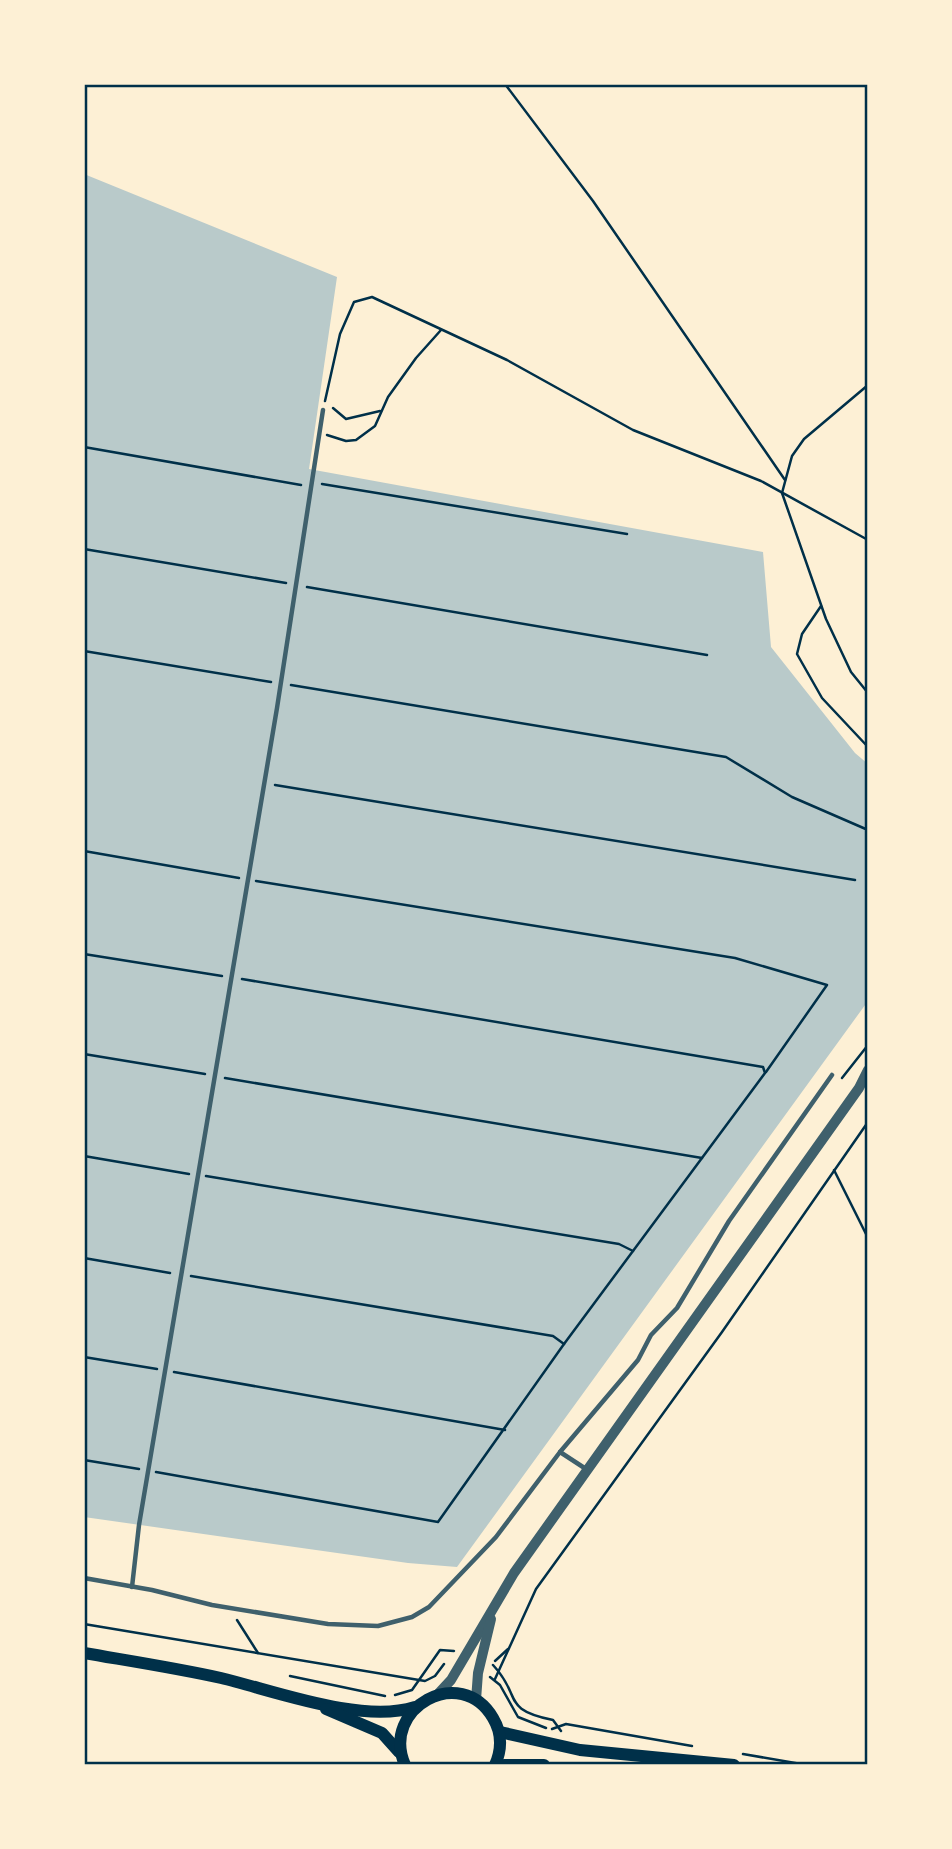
<svg xmlns="http://www.w3.org/2000/svg" width="952" height="1849" font-family="'Zilla Slab',serif">
	<rect width="100%" height="100%" fill="#fdf0d5"/>
	<!-- green -->
	<path fill="#b9caca" d="M84,174L337,277L309,469L763,552L771,647L855,753L868,764V1001L457,1567L408,1563L84,1517Z"/>
	<g fill="none" stroke-linecap="round" stroke-linejoin="round">
		<!-- path -->
		<g stroke="#003049" stroke-width="2.5">
			<path d="M505,84L593,201L785,480"/>
			<path d="M868,385L804,439L792,456L782,493L826,619L851,672L868,693"/>
			<path d="M325,401L340,334L354,302L372,297L507,360L633,430L761,481L868,540"/>
			<path d="M333,408L346,419L380,411"/>
			<path d="M327,435L346,441L356,440L375,426L388,397L416,358L441,330"/>
			<path d="M84,447L301,485"/>
			<path d="M322,484L627,534"/>
			<path d="M84,549L286,583"/>
			<path d="M307,587L707,655"/>
			<path d="M821,606L802,634L797,654L822,698L868,747"/>
			<path d="M84,651L271,682"/>
			<path d="M291,685L726,757L792,797L868,830"/>
			<path d="M275,785L855,880"/>
			<path d="M84,851L239,878"/>
			<path d="M256,881L735,958L827,985L766,1072"/>
			<path d="M84,954L222,976"/>
			<path d="M84,1054L205,1074"/>
			<path d="M225,1078L702,1158"/>
			<path d="M842,1078L868,1045"/>
			<path d="M84,1156L189,1174"/>
			<path d="M834,1170L868,1238"/>
			<path d="M206,1176L619,1244L633,1251"/>
			<path d="M84,1258L170,1273"/>
			<path d="M191,1276L553,1336L564,1344"/>
			<path d="M84,1357L157,1369"/>
			<path d="M174,1372L505,1430"/>
			<path d="M84,1460L139,1469"/>
			<path d="M156,1472L438,1522L564,1344L765,1073L763,1067L242,979"/>
			<path d="M237,1620L258,1653"/>
			<path d="M84,1624L425,1681L435,1676L444,1664"/>
			<path d="M495,1661L508,1649"/>
			<path d="M493,1665C523,1697 500,1709 553,1720L561,1731"/>
			<path d="M290,1676L385,1696"/>
			<path d="M490,1677L500,1685L518,1717L546,1728"/>
			<path d="M495,1679L536,1589L722,1332L868,1122"/>
			<path d="M395,1695L412,1690L440,1650L454,1651"/>
			<path d="M552,1729L566,1724L692,1746"/>
			<path d="M743,1754L807,1765"/>
		</g>
		<!-- service -->
		<g stroke="#3f606c" stroke-width="4.5">
			<path d="M560,1452L586,1469"/>
			<path d="M84,1578L152,1590L212,1605L328,1624L378,1626L412,1617L429,1607L496,1537L560,1452L638,1360L651,1335L677,1308L729,1221L832,1075"/>
			<path d="M132,1587L139,1525L277,708L323,410"/>
		</g>
		<!-- tertiary -->
		<g stroke="#3f606c" stroke-width="10">
			<path d="M438,1694L451,1680L514,1573L859,1088L868,1070"/>
			<path d="M476,1700L478,1673L491,1619"/>
		</g>
		<!-- secondary -->
		<g stroke="#003049" stroke-width="12">
			<path d="M84,1653C130,1661 176,1668 221,1678C275,1691 362,1724 415,1707"/>
			<path d="M326,1709L382,1733L399,1752"/>
			<path d="M500,1732L580,1750L734,1765"/>
			<path d="M405,1765C380,1708 461,1663 493,1718C502,1733 502,1749 495,1765"/>
			<path d="M504,1765H544"/>
		</g>
	</g>
	<!-- border -->
	<rect width="952" height="1849" fill="none" stroke="#fdf0d5" stroke-width="172"/>
	<rect x="86" y="86" width="780" height="1677" fill="none" stroke="#003049" stroke-width="2.5"/>
</svg>
